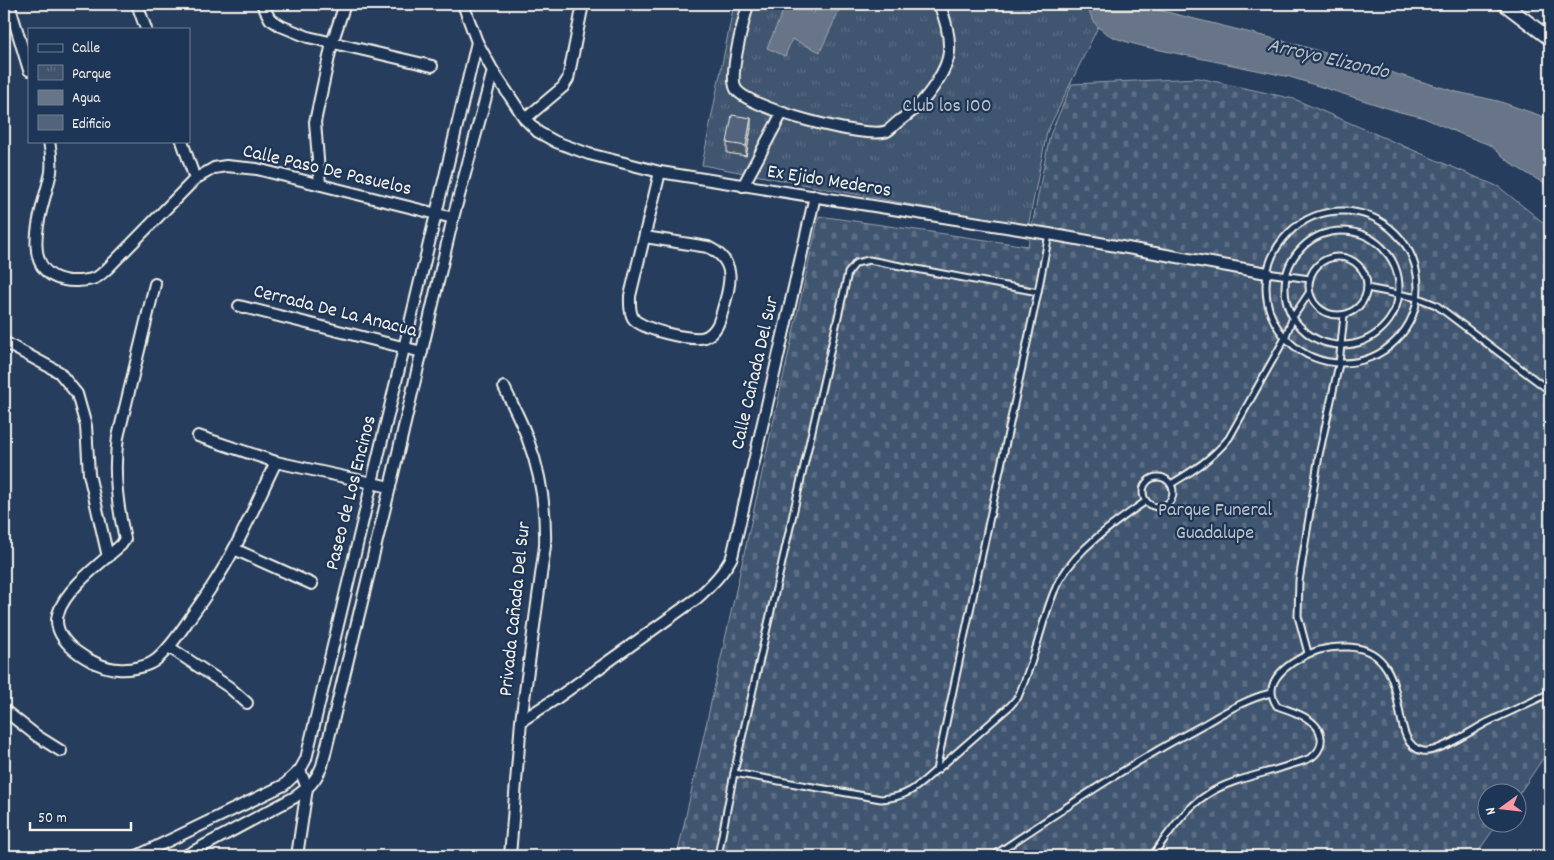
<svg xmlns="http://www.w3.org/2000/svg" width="1554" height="860" font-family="Dekko,sans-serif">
	<defs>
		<pattern id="cemetery-stones" width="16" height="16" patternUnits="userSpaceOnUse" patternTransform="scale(1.25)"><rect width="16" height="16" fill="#40546f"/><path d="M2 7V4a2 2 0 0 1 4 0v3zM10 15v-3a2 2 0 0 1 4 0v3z" fill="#5c6d84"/></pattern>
		<pattern id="park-tufts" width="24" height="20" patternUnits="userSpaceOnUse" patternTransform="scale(1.25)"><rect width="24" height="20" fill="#40546f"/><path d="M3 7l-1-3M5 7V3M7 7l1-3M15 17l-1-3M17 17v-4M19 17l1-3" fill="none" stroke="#5c6d84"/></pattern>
	</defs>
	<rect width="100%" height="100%" fill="#263d5d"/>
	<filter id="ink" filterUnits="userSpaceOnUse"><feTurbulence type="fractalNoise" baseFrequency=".02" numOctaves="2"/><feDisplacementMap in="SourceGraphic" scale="10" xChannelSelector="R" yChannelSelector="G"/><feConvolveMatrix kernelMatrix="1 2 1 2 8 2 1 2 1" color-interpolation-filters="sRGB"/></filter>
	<g filter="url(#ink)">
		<!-- cemetery -->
		<path fill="url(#cemetery-stones)" stroke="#9aa2ac" d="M1199,78L1294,99L1499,187L1550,228V748L1517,797L1516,792H1486V822L1498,823L1475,856H677L819,216L1028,246L1050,135L1072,84Z"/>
		<!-- park -->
		<path fill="url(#park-tufts)" stroke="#9aa2ac" d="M734,4H1085L1098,27L1047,132L1028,227L702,165Z"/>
		<!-- water -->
		<g fill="#677588" stroke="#9fa7ae">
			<path d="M786,4H793L814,13L818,4H842L820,52L792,39L785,56L767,48Z"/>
			<path d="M1085,4H1142L1155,9L1295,44L1457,92L1498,101L1550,119V187L1513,165L1490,145L1461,134L1422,117L1400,112L1290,77L1146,47C1131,43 1111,39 1099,28C1093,22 1089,11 1085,4Z"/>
		</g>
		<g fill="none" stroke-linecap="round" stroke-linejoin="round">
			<!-- service casing -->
			<g stroke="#f4f1e8" stroke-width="9">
				<g id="service">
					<circle cx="1342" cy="287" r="76"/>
					<circle cx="1342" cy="288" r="57"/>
					<circle cx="1338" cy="286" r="29"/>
					<path d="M1267,273L1310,279"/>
					<path d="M1367,288L1418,298L1436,305L1550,391"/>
					<circle cx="1158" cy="492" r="15"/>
					<path d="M1171,484C1194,470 1212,459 1229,438L1285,338L1293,317L1309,293"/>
					<path d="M1308,653L1298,616L1299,581L1319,455L1339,364L1344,315"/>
					<path d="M937,770L1010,706L1018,697C1028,674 1036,649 1043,624C1048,609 1052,592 1061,578C1081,545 1115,523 1146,501"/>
					<path d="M734,773L881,799C908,797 917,787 936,770L1038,292L1049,234"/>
					<path d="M718,856L734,773L848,273L856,263L869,260L1038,292"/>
					<path d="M993,856C1060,811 1128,765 1199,727C1222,714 1245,699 1271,693"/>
					<path d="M1152,856C1169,833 1184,809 1208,794C1229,780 1263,774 1287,766C1296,763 1305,761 1312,757C1319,752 1322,744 1321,737C1319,719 1292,711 1277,706C1265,688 1276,674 1292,663C1311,651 1326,646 1349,647C1417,651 1384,744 1423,751C1437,754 1474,729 1488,722C1509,712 1529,703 1550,693"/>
				</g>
			</g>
			<!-- minor casing -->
			<g stroke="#f4f1e8" stroke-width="14">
				<g id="minor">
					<path d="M9,4L29,70"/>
					<path d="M137,4L146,29"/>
					<path d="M262,4L270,19L281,26L308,37L432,66"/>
					<path d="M463,4L477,42L493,71L525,119L538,132L556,142L589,154L660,172L1049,234L1267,273"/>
					<path d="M748,4C744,21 728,75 736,89C747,108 867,140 887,131C891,129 895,124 899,121C905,117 911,112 917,107C929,95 948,69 949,52C950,36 945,18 939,4"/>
					<path d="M525,119L563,87L568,79L583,4"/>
					<path d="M49,141C51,151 52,162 51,172C45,203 15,270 64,280C72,282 87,281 95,278C99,277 103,272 107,269L195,179L214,168L226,166L257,169L453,218"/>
					<path d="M182,141L195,179"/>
					<path d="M320,184L315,122L332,43L345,4"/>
					<path d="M743,186L782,113"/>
					<path d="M645,237L708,247C737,261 731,283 723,309C720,320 717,332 705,337C693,342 640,329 633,318C629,311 630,303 630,296L660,172"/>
					<path d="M155,284L118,437C113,471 117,505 125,539L121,545C102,562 65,589 58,614C50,641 94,668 118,669C130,670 148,667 157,659C170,648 179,634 188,621C205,597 222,573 235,547C250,519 262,490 276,462"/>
					<path d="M239,306L422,352"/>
					<path d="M4,342L59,372L77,394L86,426L89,474L108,557"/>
					<path d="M504,387C512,404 522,422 528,440C541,474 546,510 545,546L521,721L510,856"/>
					<path d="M198,436L276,462L390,487"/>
					<path d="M234,549L312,584"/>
					<path d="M169,647L229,687L247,703"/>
					<path d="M4,710L37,736L61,751"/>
					<path d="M521,721L557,698L696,599C711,586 723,574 732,557L815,196"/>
					<path d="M137,856L284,785L300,770L306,759L477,42"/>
					<path d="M185,856L295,797C309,787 315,782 322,766L390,487L453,218L493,71"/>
					<path d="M297,856L307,788L300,770"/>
				</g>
			</g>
			<!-- tertiary casing -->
			<g stroke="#f4f1e8" stroke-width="16">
				<path id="tertiary" d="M1504,4L1550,39"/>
			</g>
			<!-- service -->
			<use href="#service" stroke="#1d3557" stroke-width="5"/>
			<!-- minor -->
			<use href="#minor" stroke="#1d3557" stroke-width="10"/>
			<!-- tertiary -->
			<use href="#tertiary" stroke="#1d3557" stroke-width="12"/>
		</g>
		<!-- wall -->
		<path fill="#47566a" stroke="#f4f1e8" d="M751,128L746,156L727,153V143Z"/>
		<!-- shaded-wall -->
		<path fill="#394656" stroke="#f4f1e8" d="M751,118V128L746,156V146Z"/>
		<!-- building -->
		<path fill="#52647b" stroke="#f4f1e8" d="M732,115L751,118L746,146L727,143Z"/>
	</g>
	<g text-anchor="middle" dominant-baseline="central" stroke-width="4.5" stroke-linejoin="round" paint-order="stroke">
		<!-- park labels -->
		<g font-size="20" fill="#bec2c4" stroke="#1d3557">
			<text x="947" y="107">Club los 100</text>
			<text x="1215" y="511">Parque Funeral<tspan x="1215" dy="23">Guadalupe</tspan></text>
		</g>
		<!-- street labels -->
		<g font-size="20" fill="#f4f1e8" stroke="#1d3557">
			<text transform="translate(327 171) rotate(13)">Calle Paso De Pasuelos</text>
			<text transform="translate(829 182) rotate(9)">Ex Ejido Mederos</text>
			<text transform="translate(335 312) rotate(14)">Cerrada De La Anacua</text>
			<text transform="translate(756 373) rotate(-77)">Calle Cañada Del Sur</text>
			<text transform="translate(352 493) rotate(-76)">Paseo de Los Encinos</text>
			<text transform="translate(516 609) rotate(-84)">Privada Cañada Del Sur</text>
		</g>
		<!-- water labels -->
		<g font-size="21" font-style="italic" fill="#bcbfc2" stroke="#1d3557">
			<text transform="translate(1328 60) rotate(13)">Arroyo Elizondo</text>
		</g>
	</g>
	<!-- margin -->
	<rect width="1554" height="860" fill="none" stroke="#1d3557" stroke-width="20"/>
	<rect x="10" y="10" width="1534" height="840" fill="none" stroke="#f4f1e8" stroke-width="2" filter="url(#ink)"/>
	<!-- legend -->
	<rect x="28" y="28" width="162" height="115" fill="#1d3557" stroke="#738091"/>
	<rect x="38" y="44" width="25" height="8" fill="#1d3557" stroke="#738091"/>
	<text x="72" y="52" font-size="15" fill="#f4f1e8">Calle</text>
	<rect x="38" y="65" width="25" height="15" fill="url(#park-tufts)" stroke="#738091"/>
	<text x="72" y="78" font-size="15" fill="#f4f1e8">Parque</text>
	<rect x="38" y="90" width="25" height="15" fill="#677588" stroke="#738091"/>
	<text x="72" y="102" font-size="15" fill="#f4f1e8">Agua</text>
	<rect x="38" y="115" width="25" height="15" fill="#52647b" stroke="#738091"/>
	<text x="72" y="128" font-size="15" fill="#f4f1e8">Edificio</text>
	<!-- north arrow -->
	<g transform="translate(1502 808) rotate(255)"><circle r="24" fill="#1d3557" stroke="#738091"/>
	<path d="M0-4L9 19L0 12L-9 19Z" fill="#ff9aa2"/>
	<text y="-8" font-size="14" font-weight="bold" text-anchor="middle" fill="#f4f1e8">N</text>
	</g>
	<!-- scale -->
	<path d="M30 822v8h101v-8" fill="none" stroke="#f4f1e8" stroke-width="2.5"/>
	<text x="38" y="822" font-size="15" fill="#f4f1e8" stroke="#1d3557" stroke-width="4" paint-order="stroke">50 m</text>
</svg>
